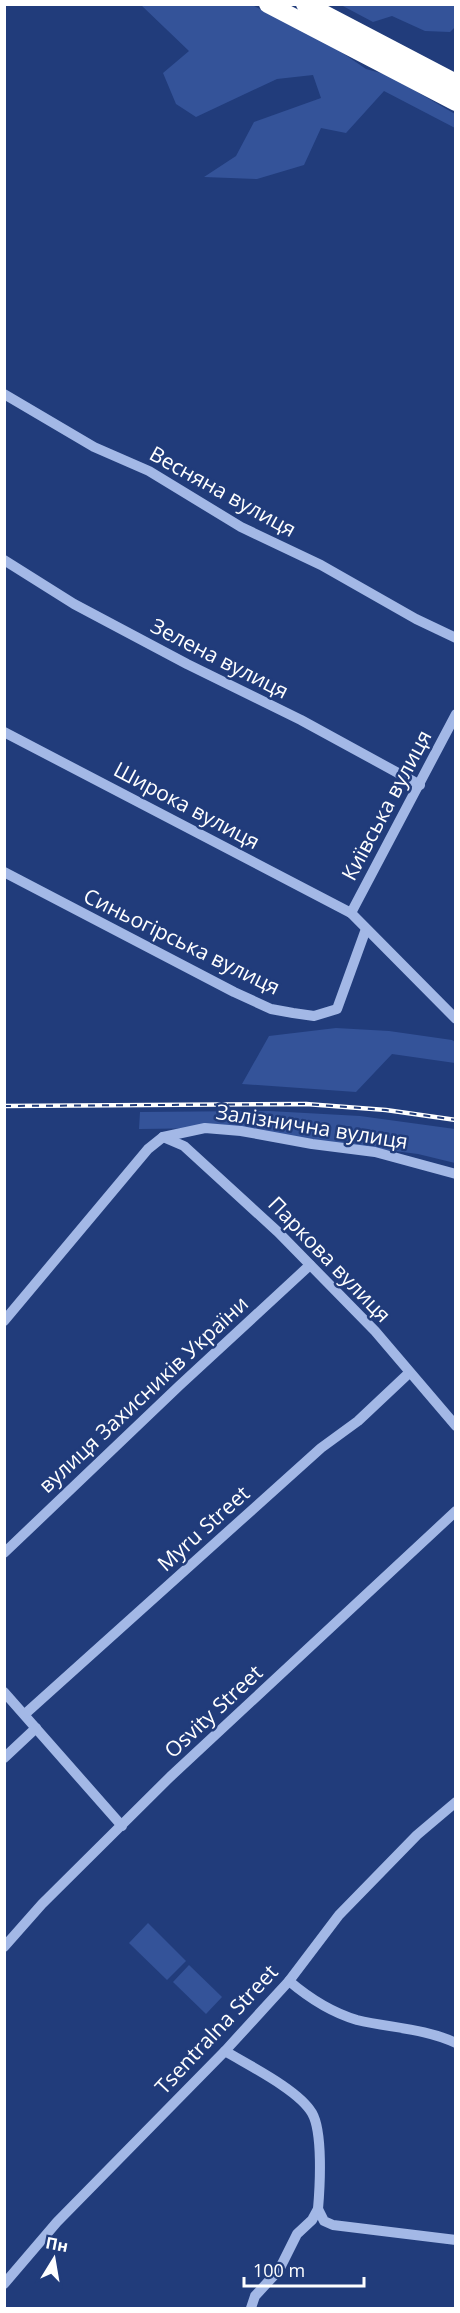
<svg xmlns="http://www.w3.org/2000/svg" width="460" height="2313" font-family="'Open Sans',sans-serif">
	<rect width="100%" height="100%" fill="#213c7b"/>
	<!-- green -->
	<g fill="#345399">
		<path d="M141,5H252L328,43L366,69L388,75L455,114V128L384,91L346,133L321,128L304,165L257,179L204,177L236,156L254,122L321,98L313,75L277,79L196,117L176,104L163,73L189,51Z"/>
		<path d="M403,5H455V27L450,32L425,31L392,16L373,22L341,5Z"/>
		<path d="M336,1028L389,1031L452,1040L455,1042V1063L392,1054L356,1092L242,1084L269,1036Z"/>
		<path d="M269,1111L360,1116L455,1129V1163L418,1154L214,1128L139,1129L140,1112Z"/>
		<path d="M148,1923L186,1961L167,1980L129,1943Z"/>
		<path d="M189,1965L222,1997L206,2014L173,1982Z"/>
	</g>
	<g fill="none" stroke-linecap="round" stroke-linejoin="round">
		<!-- minor -->
		<g stroke="#a3b8e6" stroke-width="10">
			<path d="M4,394L94,447L149,471L241,527L321,565L416,619L456,638"/>
			<path d="M4,560L74,604L187,664L301,720L420,785"/>
			<path d="M4,732L351,913L456,1019"/>
			<path d="M4,872L234,992L271,1009L293,1013L314,1016L337,1009L366,929"/>
			<path d="M351,913L456,714"/>
			<path d="M163,1137L184,1146L278,1232L375,1331L456,1426"/>
			<path d="M4,1321L148,1149L163,1137L205,1128L241,1131L312,1144L375,1152L456,1174"/>
			<path d="M4,1553L179,1386L310,1265"/>
			<path d="M4,1692L122,1826"/>
			<path d="M25,1714L321,1448L358,1421L409,1373"/>
			<path d="M4,1758L36,1728"/>
			<path d="M4,1947L42,1904L170,1777L456,1511"/>
			<path d="M289,1981C309,1998 330,2012 357,2020C390,2028 424,2028 456,2043"/>
			<path d="M225,2051C248,2065 299,2090 312,2113C323,2132 320,2186 318,2209L312,2220L297,2234L279,2270L255,2296L251,2308"/>
			<path d="M318,2209L324,2221L333,2225L456,2240"/>
			<path d="M4,2284L57,2222L225,2051L289,1981L339,1915L417,1835L456,1802"/>
		</g>
		<!-- highway -->
		<g stroke="#fff" stroke-width="18">
			<path d="M268,4L456,102"/>
			<path d="M305,4L456,83"/>
		</g>
		<!-- rail casing -->
		<g stroke="#fff" stroke-width="4.5">
			<path id="rail" d="M4,1106L306,1104L386,1110L456,1120"/>
		</g>
		<!-- rail -->
		<use href="#rail" stroke="#213c7b" stroke-width="2" stroke-dasharray="7" stroke-linecap="butt"/>
	</g>
	<g text-anchor="middle" dominant-baseline="central" stroke-width="5" stroke-linejoin="round" paint-order="stroke">
		<!-- street labels -->
		<g font-size="21" fill="#fff" stroke="#213c7b">
			<text transform="translate(223 491) rotate(29)">Весняна вулиця</text>
			<text transform="translate(220 658) rotate(27)">Зелена вулиця</text>
			<text transform="translate(187 805) rotate(28)">Широка вулиця</text>
			<text transform="translate(386 805) rotate(-62)">Київська вулиця</text>
			<text transform="translate(182 941) rotate(26)">Синьогірська вулиця</text>
			<text transform="translate(312 1126) rotate(9)">Залізнична вулиця</text>
			<text transform="translate(330 1259) rotate(46)">Паркова вулиця</text>
			<text transform="translate(143 1394) rotate(-43)">вулиця Захисників України</text>
			<text transform="translate(203 1528) rotate(-42)">Myru Street</text>
			<text transform="translate(213 1711) rotate(-43)">Osvity Street</text>
			<text transform="translate(216 2029) rotate(-47)">Tsentralna Street</text>
		</g>
	</g>
	<!-- border -->
	<rect width="460" height="2313" fill="none" stroke="#ffffff" stroke-width="12"/>
	<!-- north arrow -->
	<g transform="translate(54 2259) rotate(11)" stroke="#213c7b" stroke-width="4.5" paint-order="stroke">
	<path d="M0-4.5L10 22L0 15L-10 22Z" fill="#ffffff"/>
	<text y="-9" font-size="16" font-weight="bold" text-anchor="middle" fill="#ffffff">Пн</text>
	</g>
	<!-- scale -->
	<path d="M244 2277v9h120v-9" fill="none" stroke="#ffffff" stroke-width="3"/>
	<text x="253" y="2277" font-size="18" fill="#ffffff" stroke="#213c7b" stroke-width="4.5" paint-order="stroke">100 m</text>
</svg>
